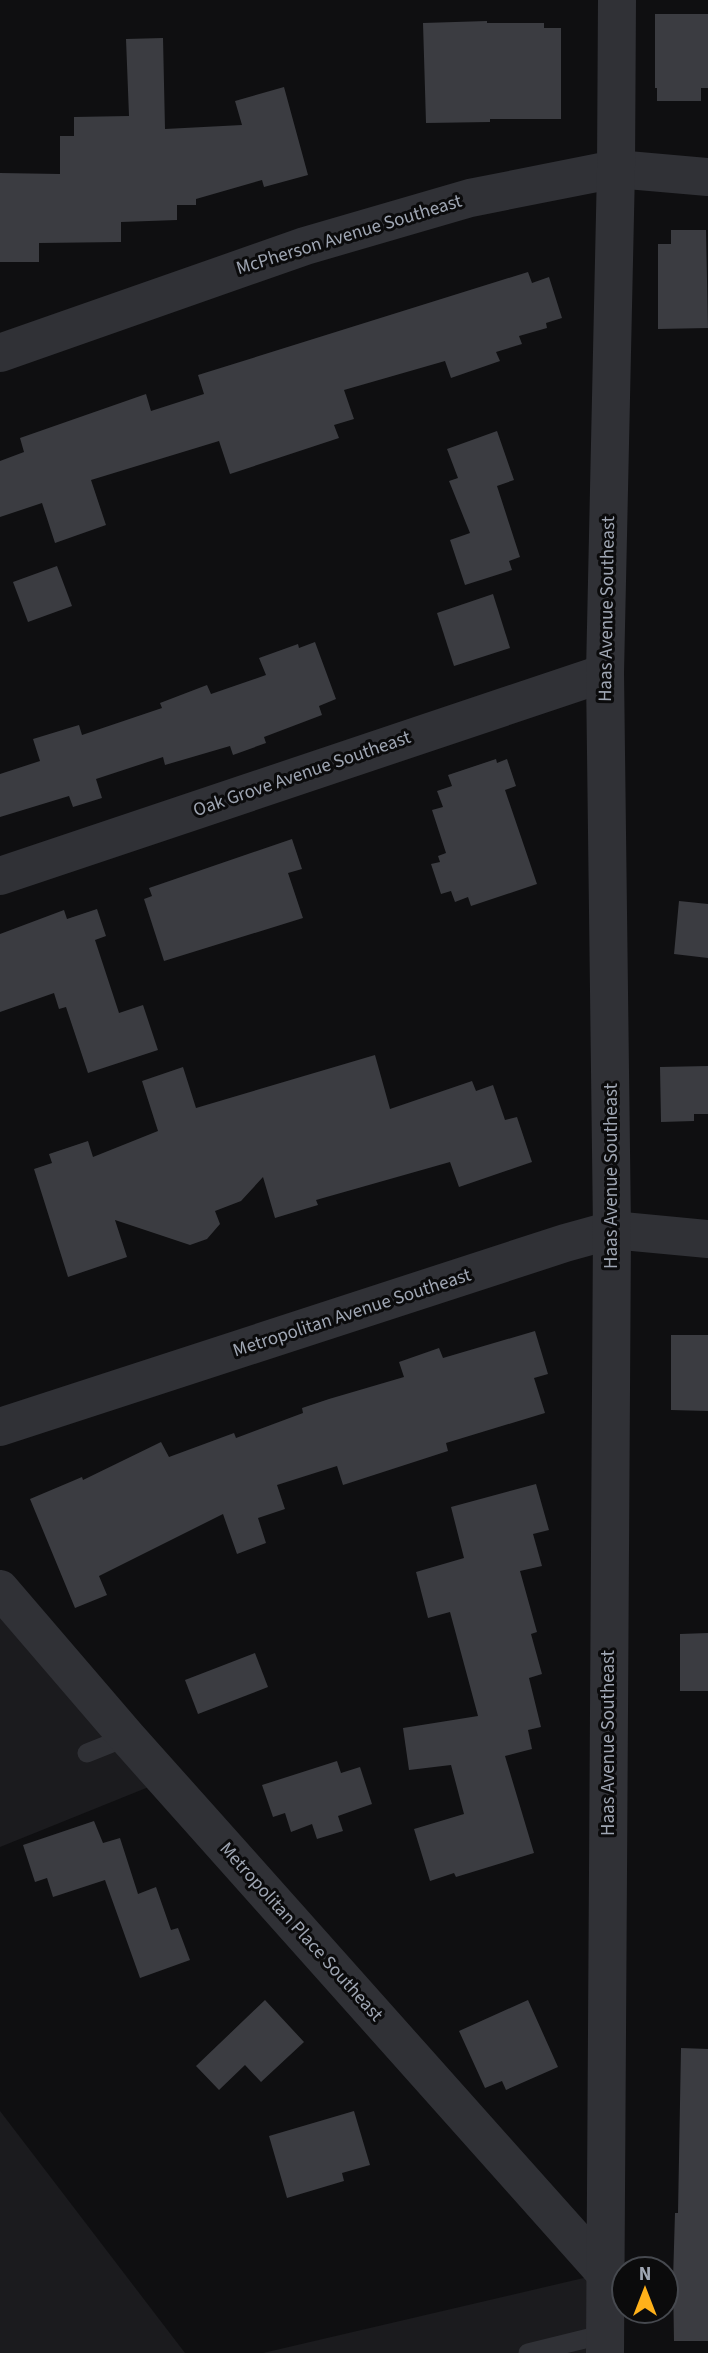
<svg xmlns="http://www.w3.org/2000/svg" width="708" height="2353" font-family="'Source Sans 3',sans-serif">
	<rect width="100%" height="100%" fill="#0f0f11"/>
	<!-- built -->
	<g fill="#1b1b1e">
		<path d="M0,1589L166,1780L0,1847Z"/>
		<path d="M0,2111L185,2353H0Z"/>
		<path d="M605,2273V2353H263Z"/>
	</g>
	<!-- building -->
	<g fill="#3b3c41">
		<path d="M655,14H708V88H701V101H657V88H655Z"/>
		<path d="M487,21V23H544V28H561V119H490V122L426,123L423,23Z"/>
		<path d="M163,38L165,129L242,125L235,101L284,87L308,175L264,187L262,180L196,199V205H177V220L121,222V242L39,243V262H0V173L60,174V136H74V117L129,116L126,39Z"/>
		<path d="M671,230H706L708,328L658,329V244H671Z"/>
		<path d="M528,272L532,283L549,277L562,318L546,323L547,328L519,336L522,344L496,352L500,361L451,378L445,361L344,390L354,419L334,425L339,438L230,474L219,441L91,480L106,525L55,543L42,503L0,517V461L24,452L20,438L146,394L151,411L204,394L198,375Z"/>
		<path d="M497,431L514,480L497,486L520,557L509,561L512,570L465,585L450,540L470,533L449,481L458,478L447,449Z"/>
		<path d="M57,566L72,606L28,622L13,582Z"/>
		<path d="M493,594L510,648L454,666L437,613Z"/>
		<path d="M315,642L336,699L319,706L322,715L264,737L266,743L233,755L230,746L165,765L163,757L96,779L102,798L73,807L69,796L0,817V774L40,761L33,739L79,725L82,735L162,708L160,703L207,685L211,694L266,675L259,658L298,644L299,648Z"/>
		<path d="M496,759L497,763L507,759L516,786L505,790L537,884L471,906L468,897L455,902L451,891L441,894L431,864L440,862L438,856L446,853L432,810L443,807L437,791L452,786L448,775Z"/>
		<path d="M292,839L302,869L288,873L303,918L164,961L144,899L152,896L149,888Z"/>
		<path d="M679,901L708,904V958L674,954Z"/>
		<path d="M97,909L106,936L95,940L119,1013L143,1005L158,1050L88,1073L66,1007L59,1009L54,993L0,1012V934L64,910L67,919Z"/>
		<path d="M375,1055L390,1109L472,1081L476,1091L493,1085L505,1120L517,1117L532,1162L459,1187L450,1162L316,1200L318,1205L275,1218L263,1177L241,1201L215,1211L220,1224L207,1239L190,1245L115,1220L127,1257L68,1277L34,1169L52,1163L49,1154L88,1141L93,1157L158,1131L142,1081L183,1067L196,1108Z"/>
		<path d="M708,1066V1114H694V1121L661,1122L660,1067Z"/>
		<path d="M535,1331L548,1374L534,1378L545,1413L446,1443L448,1451L343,1485L337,1466L277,1485L285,1509L258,1518L266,1543L237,1554L223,1514L99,1576L107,1595L75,1608L30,1499L82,1477L83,1480L161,1442L169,1457L234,1433L236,1438L303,1413L302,1408L329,1399L404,1377L399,1362L439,1348L443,1358Z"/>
		<path d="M671,1335H708V1411L671,1410Z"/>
		<path d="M536,1484L549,1530L533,1534L542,1566L520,1571L537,1632L531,1634L542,1674L529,1678L541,1727L528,1730L532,1749L505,1756L534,1853L456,1877L454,1873L430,1881L414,1829L464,1814L451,1765L409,1770L403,1728L478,1716L450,1612L428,1618L416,1572L464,1558L451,1507Z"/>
		<path d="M708,1633V1691H680V1634Z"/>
		<path d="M255,1653L268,1687L198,1714L185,1680Z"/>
		<path d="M337,1761L341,1773L360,1767L372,1804L338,1816L343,1831L317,1839L312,1824L291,1832L285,1813L273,1817L262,1785Z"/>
		<path d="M94,1821L103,1843L120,1838L138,1894L156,1887L171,1930L178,1928L190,1960L140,1978L105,1880L53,1897L47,1878L35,1882L23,1845Z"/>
		<path d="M265,2000L304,2042L261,2082L245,2065L219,2090L196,2066Z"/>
		<path d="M528,2000L558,2067L506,2090L502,2081L485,2088L459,2031Z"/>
		<path d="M681,2048L708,2049V2341H674L673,2280L675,2213H678Z"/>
		<path d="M354,2111L370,2165L342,2173L344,2181L287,2198L269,2136Z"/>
	</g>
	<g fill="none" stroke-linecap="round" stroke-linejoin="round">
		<!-- lane -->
		<g stroke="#303136" stroke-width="19">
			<path d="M87,1753L127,1737"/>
			<path d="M528,2353L605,2334"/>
		</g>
		<!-- street -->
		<g stroke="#303136" stroke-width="38">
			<path d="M0,353L305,246L470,198L616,169L708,177"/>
			<path d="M0,876L605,673"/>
			<path d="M0,1427L565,1243L612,1230L708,1239"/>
			<path d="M0,1589L127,1737L605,2273"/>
			<path d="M605,2353L612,1230L605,673L616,169L617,0"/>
		</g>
	</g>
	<g text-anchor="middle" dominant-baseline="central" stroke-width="6" stroke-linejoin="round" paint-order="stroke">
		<!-- street labels -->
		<g font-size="19" fill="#9fa6b3" stroke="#0b0b0c">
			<text transform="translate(349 235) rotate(-17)">McPherson Avenue Southeast</text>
			<text transform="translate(607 609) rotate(-89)">Haas Avenue Southeast</text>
			<text transform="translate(302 774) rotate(-19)">Oak Grove Avenue Southeast</text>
			<text transform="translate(611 1176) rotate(-90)">Haas Avenue Southeast</text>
			<text transform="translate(352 1313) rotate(-18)">Metropolitan Avenue Southeast</text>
			<text transform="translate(608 1743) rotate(-90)">Haas Avenue Southeast</text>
			<text transform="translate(301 1932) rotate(48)">Metropolitan Place Southeast</text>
		</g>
	</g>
	<!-- north arrow -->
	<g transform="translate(645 2290)"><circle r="33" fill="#0b0b0c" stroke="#46494f" stroke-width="2"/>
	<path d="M0-5L12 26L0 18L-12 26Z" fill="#ffb11a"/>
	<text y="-10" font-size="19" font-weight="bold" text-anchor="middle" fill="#9fa6b3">N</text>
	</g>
</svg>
